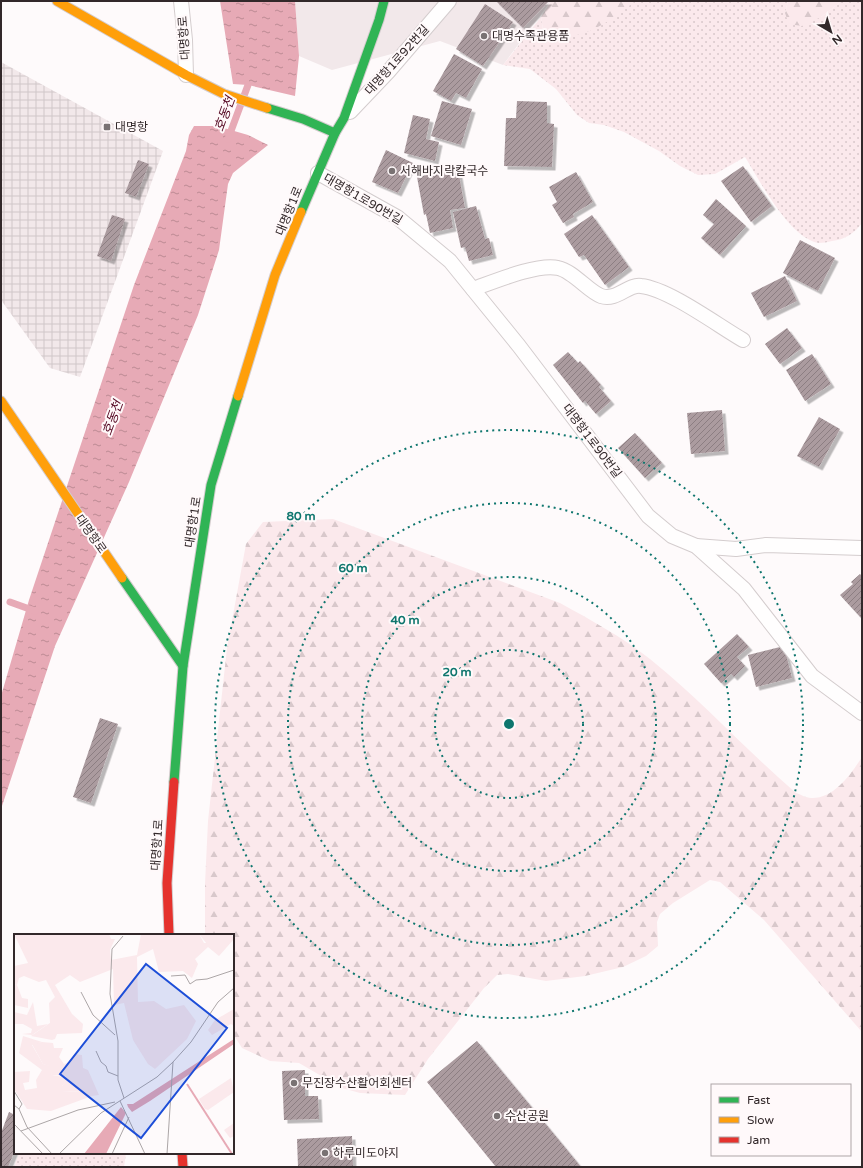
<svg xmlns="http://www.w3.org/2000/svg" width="863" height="1168" font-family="'Varela Round','Noto Sans KR',sans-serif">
	<defs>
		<pattern id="industrial-grid" width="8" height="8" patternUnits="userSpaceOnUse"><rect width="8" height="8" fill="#f2e8ea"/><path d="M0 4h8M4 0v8" fill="none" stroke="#d0c7c9"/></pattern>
		<pattern id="grass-dots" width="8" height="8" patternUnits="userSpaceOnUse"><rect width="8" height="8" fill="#fbe9ec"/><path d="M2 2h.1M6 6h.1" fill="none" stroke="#d8c8cb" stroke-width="1.8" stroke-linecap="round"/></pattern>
		<pattern id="forest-firs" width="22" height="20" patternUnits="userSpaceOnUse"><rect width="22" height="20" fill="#fbe9ec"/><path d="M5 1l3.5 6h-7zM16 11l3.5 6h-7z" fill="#d8c8cb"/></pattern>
		<pattern id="water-ripples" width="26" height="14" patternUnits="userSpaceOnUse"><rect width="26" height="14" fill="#e7aab6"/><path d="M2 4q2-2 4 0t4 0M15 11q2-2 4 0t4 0" fill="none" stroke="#bc8a94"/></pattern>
		<pattern id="building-hatch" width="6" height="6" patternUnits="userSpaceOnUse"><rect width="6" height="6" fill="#ab9b9f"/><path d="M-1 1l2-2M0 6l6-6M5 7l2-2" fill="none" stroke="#8c7e82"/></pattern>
		<filter id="shadow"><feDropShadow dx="3.5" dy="3.5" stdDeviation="0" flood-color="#0004"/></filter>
	</defs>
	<rect width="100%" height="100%" fill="#fefafb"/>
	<!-- built -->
	<path fill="#f2e8ea" d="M295,1H551L503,65L440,41L332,70L299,56Z"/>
	<!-- industrial -->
	<path fill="url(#industrial-grid)" d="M1,62L163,151L80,377L50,368L1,300Z"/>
	<!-- grass -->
	<g fill="url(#grass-dots)">
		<path d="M635,1H788L785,13L821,17L842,1H862V223C855,233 844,240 832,241C828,242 823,243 819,243C790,239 760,181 745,157L715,174L698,175L680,166L659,151L624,132L604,125L589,123L577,115L556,89L530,69L503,65L541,17L543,30L597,27Z"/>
		<path d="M19,1153H126L124,1167H14Z"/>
	</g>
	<!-- forest -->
	<g fill="url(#forest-firs)">
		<path d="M551,1H635C622,12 594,33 576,35C565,36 554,33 543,30L541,17Z"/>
		<path d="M788,1H842L821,17L802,26L789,24L785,13Z"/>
		<path d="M333,519L560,603C591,620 622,637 650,659C702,701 746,750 796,793C800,794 806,798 811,798C834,799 851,774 862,757V1032L764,920L720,882L710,880L673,903L660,914L657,922L658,946L646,956L623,967L585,976L546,981L508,974L497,975L484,988L428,1059L405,1095L360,1093L342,1088L299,1063L270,1061L242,1048L233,1034V935H205V884L208,821L227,648L246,544L263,522Z"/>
	</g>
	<!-- water -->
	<g fill="url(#water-ripples)">
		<path d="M220,1H295L299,56L295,96L248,85L233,84Z"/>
		<path d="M194,126H217L248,135L268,145L233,173L228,184L219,250L198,315L129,482L55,646L1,809V696L29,600L134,285L186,151L189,135Z"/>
	</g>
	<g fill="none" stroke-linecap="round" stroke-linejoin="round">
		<!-- stream -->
		<g stroke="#e7aab6" stroke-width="7">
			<path d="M228,139L248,85"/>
			<path d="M10,602L35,611"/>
		</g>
	</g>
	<!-- building -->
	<g fill="url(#building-hatch)" filter="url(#shadow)">
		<path d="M496,1H549L523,28Z"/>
		<path d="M485,4L513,22L483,66L456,49Z"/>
		<path d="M454,54L482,69L466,98L456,93L451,101L433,91Z"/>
		<path d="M442,101L472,109L461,145L431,136Z"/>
		<path d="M517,101L547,102V123L554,124L552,167L504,166L506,118H516Z"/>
		<path d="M413,115L430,119L426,139L439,142L435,161L404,153Z"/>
		<path d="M386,150L413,163L398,193L372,182Z"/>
		<path d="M138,160L149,164L136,197L125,193Z"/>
		<path d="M743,166L772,206L751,222L721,181Z"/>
		<path d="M458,169L465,208L450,210L453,228L430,233L426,214L424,215L417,177Z"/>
		<path d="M576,172L593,202L573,214L574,217L563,223L552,205L557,202L549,187Z"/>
		<path d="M716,199L746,226L720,255L701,238L714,224L703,215Z"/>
		<path d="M476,206L485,239L489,238L493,255L469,261L465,247L461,248L453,212Z"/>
		<path d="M112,215L125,219L111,261L97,256Z"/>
		<path d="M592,215L629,267L605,285L584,255L579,257L564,234Z"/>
		<path d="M800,240L835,258L818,291L783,273Z"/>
		<path d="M785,276L797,301L764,317L751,293Z"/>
		<path d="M787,328L802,348L780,364L765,344Z"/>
		<path d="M568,352L578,363L580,361L601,385L599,387L611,401L596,414L585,401L583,403L553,365Z"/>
		<path d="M812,354L831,384L805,401L786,370Z"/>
		<path d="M722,410L725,451L691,454L687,413Z"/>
		<path d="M819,417L840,429L819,467L797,456Z"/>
		<path d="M635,433L662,463L645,478L618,448Z"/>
		<path d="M860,574L862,576V619L840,595L853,584L851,582Z"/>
		<path d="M737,634L749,647L737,657L745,666L734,677L731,674L721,683L704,664Z"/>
		<path d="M784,646L792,678L756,687L748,655Z"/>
		<path d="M100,718L118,724L91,803L73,797Z"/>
		<path d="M477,1041L568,1151L581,1167H496L427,1082Z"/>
		<path d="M305,1070V1096H318L319,1119L284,1120L282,1071Z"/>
		<path d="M9,1112L15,1115V1150L8,1167H1V1133Z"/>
		<path d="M352,1136L353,1167H298L297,1139Z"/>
	</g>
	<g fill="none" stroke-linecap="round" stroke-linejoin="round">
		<!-- lane casing -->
		<g stroke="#d4cdce" stroke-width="16">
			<g id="lane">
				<path d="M181,1L185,40L186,75"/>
				<path d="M350,112L388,72L449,1"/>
				<path d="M318,173L397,217L450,261L519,346L648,516L672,536L696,546L744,589L812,676L862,713"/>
				<path d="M473,289C493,282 538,263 558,268C573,271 589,292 601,296C617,301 628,284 641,286C669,289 717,325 743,340"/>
				<path d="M696,546L736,549L766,545L862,548"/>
			</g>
		</g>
		<!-- fast casing -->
		<g stroke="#d4cdce" stroke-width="11">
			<g id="fast">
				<path d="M267,108L303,119L335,133"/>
				<path d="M301,212L335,133L344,118L379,20L384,1"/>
				<path d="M122,578L183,666"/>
				<path d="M174,782L183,666L211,485L238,396"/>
			</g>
		</g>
		<!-- slow casing -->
		<g stroke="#d4cdce" stroke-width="11">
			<g id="slow">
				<path d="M57,1L186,75L224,94L267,108"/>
				<path d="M238,396L275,275L301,212"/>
				<path d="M1,401L122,578"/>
			</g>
		</g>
		<!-- jam casing -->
		<g stroke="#d4cdce" stroke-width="11">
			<g id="jam">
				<path d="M169,935L167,883L174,782"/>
				<path d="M182,1153L183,1167"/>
			</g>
		</g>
		<!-- lane -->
		<use href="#lane" stroke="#fffefe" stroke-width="14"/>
		<!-- fast -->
		<use href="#fast" stroke="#30b455" stroke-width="9"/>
		<!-- slow -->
		<use href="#slow" stroke="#ff9f0a" stroke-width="9"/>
		<!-- jam -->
		<use href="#jam" stroke="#e5322d" stroke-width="9"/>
	</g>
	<!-- distance rings -->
	<g fill="none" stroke="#0f766e" stroke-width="2" stroke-dasharray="2 4">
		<circle cx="509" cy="724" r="74"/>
		<circle cx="509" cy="724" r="147"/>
		<circle cx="509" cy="724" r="221"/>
		<circle cx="509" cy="724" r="294"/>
	</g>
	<!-- markers -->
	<g fill="#797273" stroke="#fff9fa" stroke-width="1.5">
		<circle cx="484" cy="36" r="4"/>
		<rect x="103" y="123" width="8" height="8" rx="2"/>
		<circle cx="392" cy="171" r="4"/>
		<circle cx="294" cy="1083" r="4"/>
		<circle cx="497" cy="1116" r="4"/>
		<circle cx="325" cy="1153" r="4"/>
	</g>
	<g text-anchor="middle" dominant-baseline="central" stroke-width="4" stroke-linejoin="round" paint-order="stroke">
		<!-- poi labels -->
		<g font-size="12" fill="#32282a" stroke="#fff9fa" text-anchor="start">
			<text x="492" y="36">대명수족관용품</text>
			<text x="115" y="127">대명항</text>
			<text x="400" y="171">서해바지락칼국수</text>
			<text x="302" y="1083">무진장수산활어회센터</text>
			<text x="505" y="1116">수산공원</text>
			<text x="333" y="1153">하루미도야지</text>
		</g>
		<!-- street labels -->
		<g font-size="12" fill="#32282a" stroke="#fff9fa">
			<text transform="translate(184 38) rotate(-94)">대명항로</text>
			<text transform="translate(397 60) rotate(-48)">대명항1로92번길</text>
			<text transform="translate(363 199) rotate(30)">대명항1로90번길</text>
			<text transform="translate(289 211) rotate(-68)">대명항1로</text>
			<text transform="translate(592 441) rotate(53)">대명항1로90번길</text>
			<text transform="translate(193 522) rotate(-81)">대명항1로</text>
			<text transform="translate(91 534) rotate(55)">대명항로</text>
			<text transform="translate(157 845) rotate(-86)">대명항1로</text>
		</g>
		<!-- water labels -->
		<g font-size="13" font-style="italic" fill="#530520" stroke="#fff9fa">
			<text transform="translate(225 114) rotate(-70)">호동천</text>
			<text transform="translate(113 418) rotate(-70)">호동천</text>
		</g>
	</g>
	<!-- overview -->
	<g transform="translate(14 934)">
		<rect width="220" height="220" fill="#fefafb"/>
		<path d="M19,68L23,92L34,90L18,101L8,100L17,99L18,95L9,90H0V78L13,81ZM220,75V92L217,90L198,101L194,96L201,86ZM28,108L39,109L40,114H49L45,123L50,130L55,128L61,120L68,121L69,134L74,136L85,161L78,162L69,157L48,158V152L54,145L51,142L38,141L35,132L29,130L18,110ZM217,144L220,158L194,176L191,175L185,165ZM220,189V202L216,204L210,196Z" fill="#fbe9ec"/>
		<path d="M0,0H95L97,5H101L96,16L97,26L123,21L127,0H185L190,9H203L204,0H217L220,5L205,22L194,13L181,25L184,30L178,44L169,37L145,38L139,15L123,23L124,68L140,67L152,75L170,71L182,87L173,105L141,135L134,130L119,106L110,69L100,71L99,35L66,48L56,41L41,51L58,80L69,90L68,99L43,100L41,105L38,106L17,102L36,89L35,69L41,63L32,46L25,48L10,42L5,44L3,51L0,50V32L14,29ZM9,102L28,108L18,111L29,130L37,132L38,141L55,144L48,152V158L73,157L78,162L37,177L13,175L0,155V138L16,137L15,148L9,149L11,156L23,154L22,146L28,136L5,119Z" fill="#fbe9ec"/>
		<path d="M185,0H204L205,7L200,12L193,10ZM0,50L3,51L8,64L14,65V74L0,71Z" fill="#fbe9ec"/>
		<path d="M220,105V110L136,167L118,178L114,173L113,170H119ZM107,173L112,179L92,220H70Z" fill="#e7aab6"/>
		<path fill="none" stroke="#e7aab6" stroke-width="2" d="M173,150L218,220"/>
		<path fill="none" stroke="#aca6a7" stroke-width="1" d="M109,2L98,15L96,60L104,107V146L110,164M157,42L171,41L176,50L182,46L193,45L220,36M67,58L79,81L101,101M0,106V124M82,117L87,128L92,132L94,138L104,142M0,157L8,170L5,175M106,167L131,220M0,171L5,175L13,193L38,220M0,190L29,220M7,197L64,176L101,168M45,220L87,179L143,143L159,128L177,108L204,68L220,54M98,220L115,183M153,220L159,128"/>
		<path fill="#1d4ed8" fill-opacity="0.15" stroke="#1d4ed8" stroke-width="2" d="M132,30L213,94L127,204L46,140Z"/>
		<rect width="220" height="220" fill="none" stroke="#32282a" stroke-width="2"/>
	</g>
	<circle cx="509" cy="724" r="6" fill="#0f766e" stroke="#fff9fa" stroke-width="2"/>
	<g font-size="12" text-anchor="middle" font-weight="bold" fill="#0f766e" stroke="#fff9fa" stroke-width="4" stroke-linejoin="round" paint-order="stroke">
		<text x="301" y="520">80 m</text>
		<text x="353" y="572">60 m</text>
		<text x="405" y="624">40 m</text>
		<text x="457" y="676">20 m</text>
	</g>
	<!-- border -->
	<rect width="863" height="1168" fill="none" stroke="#32282a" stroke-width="4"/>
	<!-- legend -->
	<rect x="711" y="1084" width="140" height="72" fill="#fff9fa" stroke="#ada5a7"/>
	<rect x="719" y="1097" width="20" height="6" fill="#30b455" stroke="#ada5a7"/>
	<text x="747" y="1104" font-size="12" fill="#32282a">Fast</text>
	<rect x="719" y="1117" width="20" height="6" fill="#ff9f0a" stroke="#ada5a7"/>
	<text x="747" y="1124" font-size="12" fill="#32282a">Slow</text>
	<rect x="719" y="1137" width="20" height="6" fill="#e5322d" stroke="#ada5a7"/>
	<text x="747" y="1144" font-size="12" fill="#32282a">Jam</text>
	<!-- north arrow -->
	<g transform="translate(831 32) rotate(142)" stroke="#fff9fa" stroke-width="3" paint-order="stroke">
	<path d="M0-3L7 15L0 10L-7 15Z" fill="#32282a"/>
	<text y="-6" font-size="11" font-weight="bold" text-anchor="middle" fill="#32282a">N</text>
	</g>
</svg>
